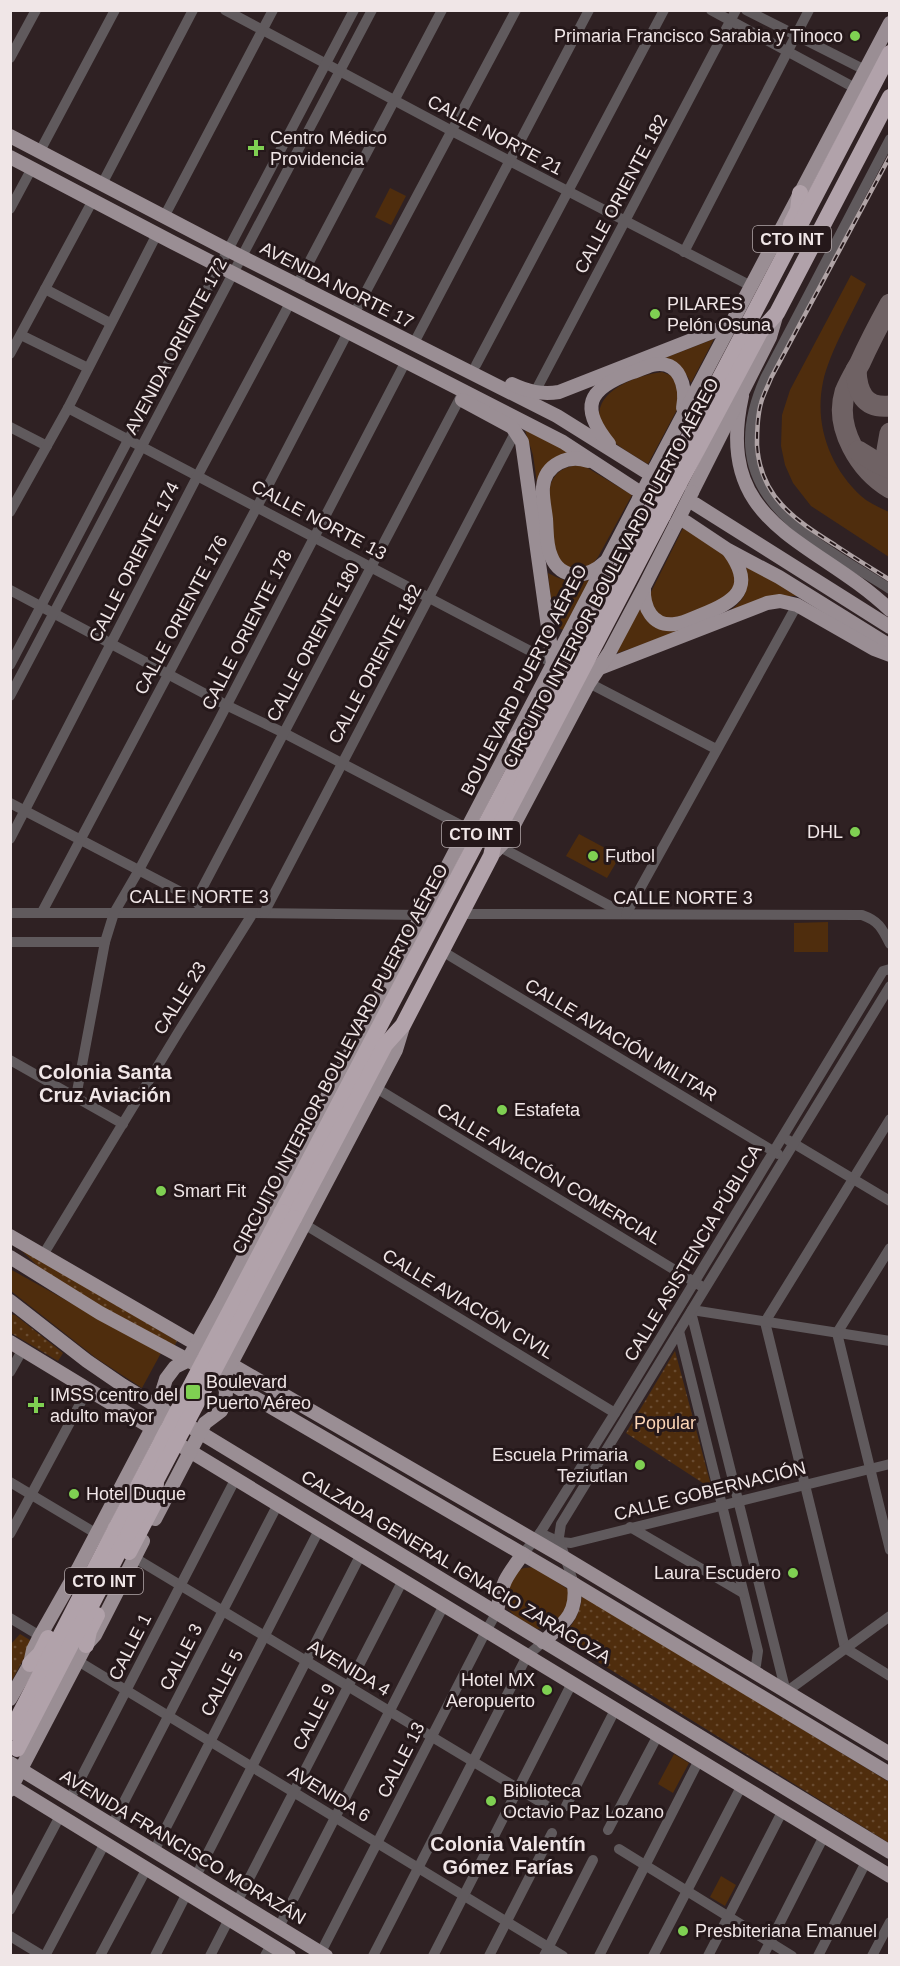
<svg xmlns="http://www.w3.org/2000/svg" width="900" height="1966" font-family="Arial,sans-serif">
	<defs>
		<pattern id="park-dots" width="8" height="8" patternUnits="userSpaceOnUse" patternTransform="scale(1.5)"><rect width="8" height="8" fill="#4f2d0d"/><path d="M2 2h.1M6 6h.1" fill="none" stroke="#694b30" stroke-width="1.8" stroke-linecap="round"/></pattern>
	</defs>
	<rect width="100%" height="100%" fill="#2f2123"/>
	<!-- grass -->
	<g fill="#4f2d0d">
		<path d="M390,188L406,196L391,225L375,217Z"/>
		<path d="M851,275L866,284C852,314 830,351 823,382C814,425 830,467 861,496C869,503 880,508 889,512V557L811,506L793,483L785,465L781,446L782,415L790,390Z"/>
		<path d="M714,339L691,383C683,365 674,366 657,361Z"/>
		<path d="M662,372L675,377L680,404L648,464C637,457 614,445 606,434C581,396 632,376 662,372Z"/>
		<path d="M523,424L574,451L538,490L533,455Z"/>
		<path d="M579,465L586,467L632,495L598,557L591,566L575,570C571,568 566,566 562,563C552,554 545,492 552,481C557,470 568,466 579,465Z"/>
		<path d="M683,528C701,540 741,556 735,584C733,589 731,593 729,598L681,620L661,618L652,607L650,594Z"/>
		<path d="M746,566L797,594L796,596H778L731,610C750,595 747,587 746,566Z"/>
		<path d="M548,573C562,580 575,586 591,579L563,630L559,628C552,611 550,592 548,573Z"/>
		<path d="M642,606L683,630L618,653L616,648Z"/>
		<path d="M579,834L620,856L607,878L566,856Z"/>
		<path d="M828,922V952H794V923Z"/>
		<path d="M10,1269L161,1353L142,1388L96,1358L11,1291Z"/>
		<path d="M534,1567L572,1592L570,1604L552,1627L537,1629L516,1617L506,1607L504,1593L515,1572L524,1568Z"/>
		<path d="M674,1754L689,1763L673,1793L658,1784Z"/>
		<path d="M721,1876L736,1885L725,1906L710,1897Z"/>
	</g>
	<!-- park -->
	<g fill="url(#park-dots)">
		<path d="M23,1249L177,1341L173,1349L45,1273L22,1251Z"/>
		<path d="M10,1314L15,1315L63,1353L58,1361L11,1333Z"/>
		<path d="M675,1351L712,1489L626,1433Z"/>
		<path d="M582,1595L889,1782V1843L558,1637C573,1629 581,1611 582,1595Z"/>
		<path d="M20,1634L33,1642L11,1682V1644Z"/>
	</g>
	<g fill="none" stroke-linecap="round" stroke-linejoin="round">
		<!-- taxiway -->
		<g stroke="#6f6264" stroke-width="21">
			<path d="M890,304C879,324 869,343 860,363C855,372 849,382 845,392C834,428 860,470 890,488"/>
			<path d="M856,370C857,392 864,409 890,406"/>
			<path d="M890,433L887,450L890,464"/>
			<path d="M858,451L876,462L890,468"/>
		</g>
		<!-- minor -->
		<g stroke="#605a5d" stroke-width="10">
			<path d="M225,10L452,131L751,286"/>
			<path d="M711,10L855,88"/>
			<path d="M746,10L865,70"/>
			<path d="M10,58L36,10"/>
			<path d="M890,139L765,378C713,494 806,536 890,589"/>
			<path d="M40,151L115,10"/>
			<path d="M102,184L193,10"/>
			<path d="M10,209L32,168"/>
			<path d="M164,217L273,10"/>
			<path d="M684,252L809,10"/>
			<path d="M297,285L442,10"/>
			<path d="M45,289L110,323"/>
			<path d="M354,314L516,10"/>
			<path d="M21,335L88,368"/>
			<path d="M414,343L589,10"/>
			<path d="M10,354L93,200"/>
			<path d="M476,365L664,10"/>
			<path d="M535,392L736,10"/>
			<path d="M68,408L553,663"/>
			<path d="M10,427L47,446"/>
			<path d="M10,512L68,408L157,234"/>
			<path d="M10,590L226,705L284,733L468,829"/>
			<path d="M10,665L354,10"/>
			<path d="M589,683L716,749"/>
			<path d="M10,696L372,10"/>
			<path d="M10,803L196,900L198,904"/>
			<path d="M10,839L198,475L290,303"/>
			<path d="M500,847L623,913"/>
			<path d="M196,900L460,398"/>
			<path d="M42,912L257,507L348,332"/>
			<path d="M10,913H253L423,915"/>
			<path d="M264,913L516,431"/>
			<path d="M461,914L862,915C879,921 882,928 890,944"/>
			<path d="M626,914L797,605"/>
			<path d="M10,942H105"/>
			<path d="M442,951L778,1154"/>
			<path d="M10,1060L123,1124"/>
			<path d="M376,1088L701,1286"/>
			<path d="M76,1097L105,942L114,913L139,870L217,724L406,361"/>
			<path d="M890,1119L765,1322L845,1648L890,1676"/>
			<path d="M788,1140L890,1201"/>
			<path d="M304,1224L615,1413"/>
			<path d="M890,1248L837,1333L890,1550"/>
			<path d="M43,1255L179,1031L253,913"/>
			<path d="M692,1310L890,1341"/>
			<path d="M691,1312L786,1692L890,1616"/>
			<path d="M679,1331L758,1651L756,1665L751,1670"/>
			<path d="M10,1372L23,1349"/>
			<path d="M10,1482L97,1534"/>
			<path d="M630,1527L743,1593"/>
			<path d="M540,1533L560,1542L571,1543L890,1464"/>
			<path d="M10,1534L88,1389"/>
			<path d="M523,1554L540,1533L615,1413L883,971L890,969"/>
			<path d="M135,1558L547,1806"/>
			<path d="M574,1584L560,1542L559,1537L561,1524L890,986"/>
			<path d="M10,1618L40,1636"/>
			<path d="M78,1661L563,1956"/>
			<path d="M70,1799L236,1478"/>
			<path d="M566,1806L615,1710"/>
			<path d="M112,1825L278,1504"/>
			<path d="M608,1830L658,1735"/>
			<path d="M619,1849L792,1956"/>
			<path d="M154,1851L319,1530"/>
			<path d="M196,1876L360,1556"/>
			<path d="M237,1902L403,1580"/>
			<path d="M10,1910L60,1816"/>
			<path d="M279,1927L444,1605"/>
			<path d="M10,1936L43,1956"/>
			<path d="M45,1956L105,1843"/>
			<path d="M100,1956L147,1868"/>
			<path d="M155,1956L187,1893"/>
			<path d="M210,1956L229,1919"/>
			<path d="M265,1956L271,1945"/>
			<path d="M319,1956L486,1631L497,1612"/>
			<path d="M373,1956L527,1656L543,1642"/>
			<path d="M433,1956L572,1683"/>
			<path d="M489,1956L552,1833"/>
			<path d="M544,1956L593,1860"/>
			<path d="M599,1956L699,1760"/>
			<path d="M653,1956L741,1787"/>
			<path d="M708,1956L782,1812"/>
			<path d="M763,1956L824,1836"/>
			<path d="M818,1956L866,1862"/>
			<path d="M872,1956L890,1922"/>
		</g>
		<!-- major -->
		<g stroke="#9a8e94" stroke-width="14">
			<path d="M10,136L228,250L557,416L645,471"/>
			<path d="M10,157L172,242L563,442L635,489"/>
			<path d="M512,384C527,391 541,395 559,392L730,325"/>
			<path d="M742,396C713,527 814,538 890,610"/>
			<path d="M462,400L512,427L522,442L553,663"/>
			<path d="M609,444C579,407 588,389 630,373C637,371 645,367 652,365C680,358 687,388 683,408"/>
			<path d="M588,461C569,454 545,464 543,487C542,497 545,509 546,519C547,531 546,545 551,556C561,582 588,578 605,562"/>
			<path d="M655,468L890,23"/>
			<path d="M692,492L770,337L777,313"/>
			<path d="M695,504L890,627"/>
			<path d="M686,522L728,550L779,577L890,646"/>
			<path d="M644,588C643,607 652,627 675,624C684,623 693,618 701,615C735,602 756,588 729,551"/>
			<path d="M600,668L767,603L780,601L797,605L874,649L890,655"/>
			<path d="M491,856L506,840L589,683L609,653L644,587L676,524"/>
			<path d="M10,1236L565,1558L890,1754"/>
			<path d="M10,1257L100,1313L223,1379L574,1584L890,1774"/>
			<path d="M10,1301L87,1361L122,1385L890,1852"/>
			<path d="M10,1342L890,1876"/>
			<path d="M155,1519L205,1423L221,1411L225,1402L226,1392L223,1379L396,1050L403,1027"/>
			<path d="M497,1612C502,1582 505,1578 523,1554"/>
			<path d="M543,1642C564,1623 578,1614 574,1584"/>
			<path d="M10,1699L30,1664L33,1650L40,1636L78,1569L162,1409L161,1395L166,1379L175,1367L187,1361L220,1302L639,499"/>
			<path d="M10,1763L326,1956"/>
			<path d="M10,1785L289,1956"/>
			<path d="M10,1790L86,1645L95,1635L143,1541"/>
		</g>
		<!-- highway -->
		<g stroke="#b1a2aa" stroke-width="16">
			<path d="M791,224L798,210L800,193"/>
			<path d="M668,477L890,53"/>
			<path d="M679,484L760,332L777,313L890,97"/>
			<path d="M515,739L538,725"/>
			<path d="M282,1212L652,508"/>
			<path d="M294,1218L385,1045L403,1025L491,856L496,834L663,515"/>
			<path d="M129,1552L155,1502L156,1481"/>
			<path d="M86,1645L89,1631L97,1615"/>
			<path d="M30,1664L40,1654L48,1638"/>
			<path d="M10,1733L116,1528"/>
			<path d="M17,1749L128,1534"/>
		</g>
		<!-- rail casing -->
		<g stroke="#afa3a5" stroke-width="4.5">
			<path id="rail" d="M890,156L771,378C768,386 763,395 761,403C757,417 757,431 757,445C760,497 795,520 835,545C853,557 871,568 890,580"/>
		</g>
		<!-- rail -->
		<use href="#rail" stroke="#25181a" stroke-width="2" stroke-dasharray="7" stroke-linecap="butt"/>
		<!-- major-bridge -->
		<g stroke="#9a8e94" stroke-width="14">
			<path d="M639,499L655,468"/>
			<path d="M676,524L692,492"/>
		</g>
		<!-- highway-bridge -->
		<g stroke="#b1a2aa" stroke-width="16">
			<path d="M652,508L668,477"/>
			<path d="M663,515L679,484"/>
			<path d="M116,1528L282,1212"/>
			<path d="M128,1534L294,1218"/>
		</g>
	</g>
	<!-- markers -->
	<g fill="#7fd052" stroke="#25181a" stroke-width="2">
		<circle cx="855" cy="36" r="6"/>
		<path d="M253 139h6v6h6v6h-6v6h-6v-6h-6v-6h6z"/>
		<circle cx="655" cy="314" r="6"/>
		<circle cx="855" cy="832" r="6"/>
		<circle cx="593" cy="856" r="6"/>
		<circle cx="502" cy="1110" r="6"/>
		<circle cx="161" cy="1191" r="6"/>
		<rect x="185" y="1384" width="16" height="16" rx="3"/>
		<path d="M33 1396h6v6h6v6h-6v6h-6v-6h-6v-6h6z"/>
		<circle cx="640" cy="1465" r="6"/>
		<circle cx="74" cy="1494" r="6"/>
		<circle cx="793" cy="1573" r="6"/>
		<circle cx="547" cy="1690" r="6"/>
		<circle cx="491" cy="1801" r="6"/>
		<circle cx="683" cy="1931" r="6"/>
	</g>
	<g text-anchor="middle" dominant-baseline="central" stroke-width="6" stroke-linejoin="round" paint-order="stroke">
		<!-- shield labels -->
		<g fill="#25181a" stroke="#b3a8aa" stroke-width="1.5">
			<rect x="753" y="226" width="78" height="26" rx="4.5"/>
			<rect x="442" y="821" width="78" height="26" rx="4.5"/>
			<rect x="65" y="1568" width="78" height="26" rx="4.5"/>
		</g>
		<g font-size="16" font-weight="bold" fill="#f0e6e7">
			<text x="792" y="239">CTO INT</text>
			<text x="481" y="834">CTO INT</text>
			<text x="104" y="1581">CTO INT</text>
		</g>
		<!-- poi labels -->
		<g font-size="18" fill="#f0e6e7" stroke="#25181a" text-anchor="start">
			<text x="843" y="36" text-anchor="end">Primaria Francisco Sarabia y Tinoco</text>
			<text x="270" y="138">Centro Médico<tspan x="270" dy="21">Providencia</tspan></text>
			<text x="667" y="304">PILARES<tspan x="667" dy="21">Pelón Osuna</tspan></text>
			<text x="843" y="832" text-anchor="end">DHL</text>
			<text x="605" y="856">Futbol</text>
			<text x="514" y="1110">Estafeta</text>
			<text x="173" y="1191">Smart Fit</text>
			<text x="206" y="1382">Boulevard<tspan x="206" dy="21">Puerto Aéreo</tspan></text>
			<text x="50" y="1395">IMSS centro del<tspan x="50" dy="21">adulto mayor</tspan></text>
			<text x="628" y="1455" text-anchor="end">Escuela Primaria<tspan x="628" dy="21">Teziutlan</tspan></text>
			<text x="86" y="1494">Hotel Duque</text>
			<text x="781" y="1573" text-anchor="end">Laura Escudero</text>
			<text x="535" y="1680" text-anchor="end">Hotel MX<tspan x="535" dy="21">Aeropuerto</tspan></text>
			<text x="503" y="1791">Biblioteca<tspan x="503" dy="21">Octavio Paz Lozano</tspan></text>
			<text x="695" y="1931">Presbiteriana Emanuel</text>
		</g>
		<!-- street labels -->
		<g font-size="18" fill="#f0e6e7" stroke="#25181a">
			<text transform="translate(495 135) rotate(28)">CALLE NORTE 21</text>
			<text transform="translate(621 194) rotate(-62)">CALLE ORIENTE 182</text>
			<text transform="translate(337 285) rotate(27)">AVENIDA NORTE 17</text>
			<text transform="translate(176 346) rotate(-62)">AVENIDA ORIENTE 172</text>
			<text transform="translate(319 520) rotate(28)">CALLE NORTE 13</text>
			<text transform="translate(134 562) rotate(-63)">CALLE ORIENTE 174</text>
			<text transform="translate(611 573) rotate(-62)">CIRCUITO INTERIOR BOULEVARD PUERTO AÉREO</text>
			<text transform="translate(181 615) rotate(-62)">CALLE ORIENTE 176</text>
			<text transform="translate(247 630) rotate(-63)">CALLE ORIENTE 178</text>
			<text transform="translate(313 642) rotate(-62)">CALLE ORIENTE 180</text>
			<text transform="translate(375 664) rotate(-62)">CALLE ORIENTE 182</text>
			<text transform="translate(524 680) rotate(-63)">BOULEVARD PUERTO AÉREO</text>
			<text x="199" y="897">CALLE NORTE 3</text>
			<text x="683" y="898">CALLE NORTE 3</text>
			<text transform="translate(180 998) rotate(-58)">CALLE 23</text>
			<text transform="translate(621 1040) rotate(31)">CALLE AVIACIÓN MILITAR</text>
			<text transform="translate(340 1059) rotate(-62)">CIRCUITO INTERIOR BOULEVARD PUERTO AÉREO</text>
			<text transform="translate(549 1174) rotate(31)">CALLE AVIACIÓN COMERCIAL</text>
			<text transform="translate(693 1253) rotate(-59)">CALLE ASISTENCIA PÚBLICA</text>
			<text transform="translate(468 1304) rotate(31)">CALLE AVIACIÓN CIVIL</text>
			<text transform="translate(710 1491) rotate(-14)">CALLE GOBERNACIÓN</text>
			<text transform="translate(456 1567) rotate(31)">CALZADA GENERAL IGNACIO ZARAGOZA</text>
			<text transform="translate(130 1647) rotate(-63)">CALLE 1</text>
			<text transform="translate(181 1657) rotate(-63)">CALLE 3</text>
			<text transform="translate(349 1668) rotate(31)">AVENIDA 4</text>
			<text transform="translate(222 1683) rotate(-63)">CALLE 5</text>
			<text transform="translate(314 1717) rotate(-63)">CALLE 9</text>
			<text transform="translate(401 1760) rotate(-63)">CALLE 13</text>
			<text transform="translate(329 1794) rotate(31)">AVENIDA 6</text>
			<text transform="translate(183 1847) rotate(31)">AVENIDA FRANCISCO MORAZÁN</text>
		</g>
		<!-- park labels -->
		<g font-size="18" fill="#fdd6b6" stroke="#25181a">
			<text x="665" y="1423">Popular</text>
		</g>
		<!-- neighbourhood labels -->
		<g font-size="20" font-weight="bold" fill="#f0e6e7" stroke="#25181a">
			<text x="105" y="1072">Colonia Santa<tspan x="105" dy="23">Cruz Aviación</tspan></text>
			<text x="508" y="1844">Colonia Valentín<tspan x="508" dy="23">Gómez Farías</tspan></text>
		</g>
	</g>
	<!-- border -->
	<rect width="900" height="1966" fill="none" stroke="#f0e6e7" stroke-width="24"/>
</svg>
